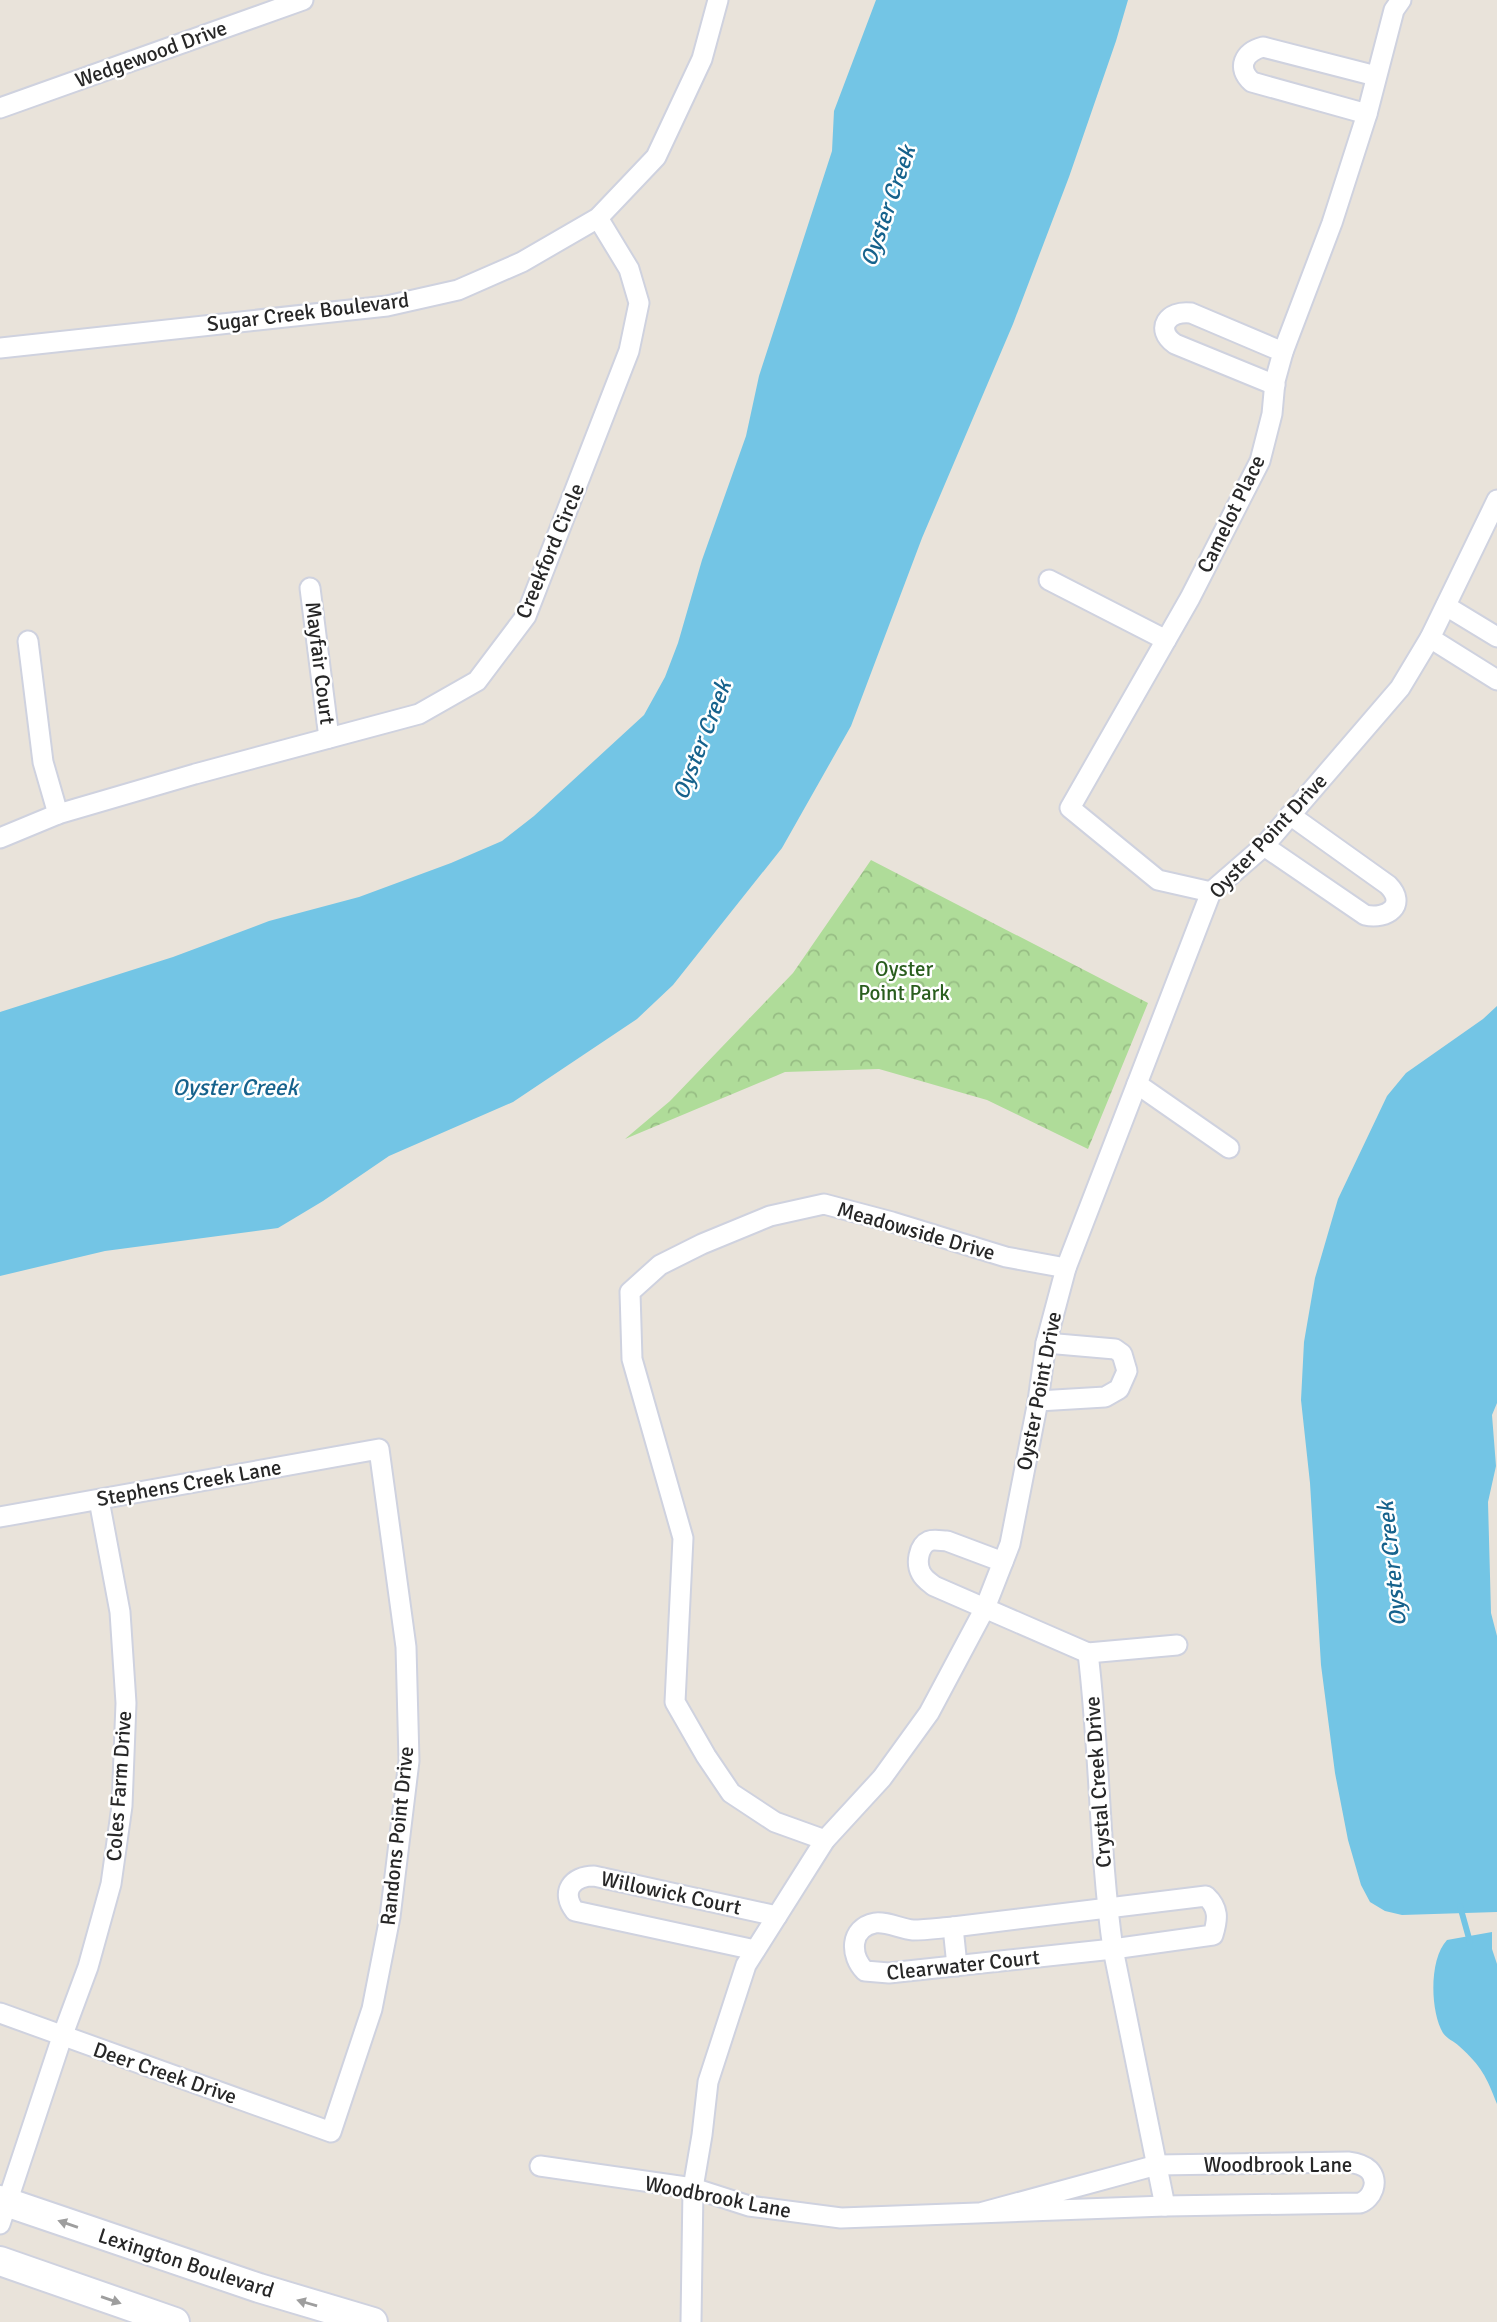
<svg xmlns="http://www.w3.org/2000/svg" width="1497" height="2322" font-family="Signika,sans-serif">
	<defs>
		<pattern id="park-crowns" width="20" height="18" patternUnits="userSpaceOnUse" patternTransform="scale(1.75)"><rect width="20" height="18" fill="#afdc99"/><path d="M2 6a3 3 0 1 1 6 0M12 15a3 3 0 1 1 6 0" fill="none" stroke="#97bd84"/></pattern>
	</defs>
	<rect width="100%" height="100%" fill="#e9e3da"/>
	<!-- park -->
	<path fill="url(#park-crowns)" d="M871,860L1148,1003L1088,1149L987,1100L879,1069L785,1072L625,1139L670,1101L793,973Z"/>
	<!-- water -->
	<g fill="#73c5e5">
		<path d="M876,0H1128L1116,41L1069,177L1013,324L922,538L851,726L782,848L673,985L637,1019L513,1102L389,1156L323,1201L278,1228L105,1251L0,1276V1012L173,957L269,921L359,897L451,863L502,841L534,816L644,715L665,677L678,643L702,560L746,436L759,376L832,151L834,111Z"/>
		<path d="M1497,1006V1403L1492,1415L1496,1466L1488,1502L1491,1613L1497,1636V1912L1402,1915L1385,1911L1370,1902L1361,1885L1348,1840L1335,1773L1321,1665L1310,1483L1301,1400L1304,1342L1315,1278L1338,1199L1387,1096L1406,1073L1483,1019Z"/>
		<path d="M1492,1932V1949L1497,1964V2104C1486,2076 1482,2067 1459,2046C1454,2041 1447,2039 1443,2033C1430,2011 1429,1959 1447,1940Z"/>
	</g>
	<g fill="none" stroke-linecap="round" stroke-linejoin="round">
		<!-- stream -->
		<path stroke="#73c5e5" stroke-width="6" d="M1460,1906L1470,1942"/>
		<!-- street casing -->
		<g stroke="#cfd2df" stroke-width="23">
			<g id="street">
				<path d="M0,108L303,0"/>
				<path d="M1367,114L1252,82C1236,68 1244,52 1263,47L1376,76"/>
				<path d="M0,348L387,306L458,290L522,262L598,218L656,157L702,59L718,0"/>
				<path d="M1275,385L1175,344C1154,329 1168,310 1191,313L1283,352"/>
				<path d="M1049,580L1166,640"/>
				<path d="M310,588L329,738"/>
				<path d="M1446,606L1497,637"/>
				<path d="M1430,638L1497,680"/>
				<path d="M28,641L43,762L58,814"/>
				<path d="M0,838L58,814L195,774L419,714L477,681L526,616L629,351L639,303L629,269L598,218"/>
				<path d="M1264,846L1365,915C1387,920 1408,905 1388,885L1290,815"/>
				<path d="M1211,892L1158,880L1070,808L1190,598L1260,461L1272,414L1275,381L1283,352L1332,223L1367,114L1394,10L1401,0"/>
				<path d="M1137,1084L1229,1148"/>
				<path d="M1038,1401L1105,1397L1119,1389L1127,1371L1122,1354L1115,1349L1046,1343"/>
				<path d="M0,1517L379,1449L406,1647L409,1761L390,1917L372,2009L331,2132L0,2013"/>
				<path d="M1003,1562L947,1541C942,1541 934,1539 929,1541C918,1546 916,1564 921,1573C924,1579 929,1582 934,1586L1088,1653L1177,1645"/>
				<path d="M1088,1653C1100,1752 1099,1851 1113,1949L1165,2206"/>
				<path d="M825,1840L775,1822L731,1793L706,1756L675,1702L683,1538L632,1359L630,1292L660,1265L702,1244L770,1216L824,1204L892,1222L1006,1257L1066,1268"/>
				<path d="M1206,1896C1219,1908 1218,1919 1213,1935L1113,1949L889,1973L865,1971C850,1956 849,1928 875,1923C886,1921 901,1929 913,1930C926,1930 940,1928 953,1927Z"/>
				<path d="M953,1927L957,1966"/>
				<path d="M755,1950L575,1911C560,1892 572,1876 594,1876L777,1916"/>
				<path d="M540,2166L693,2188L749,2206L841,2218L1165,2206L1360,2203C1372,2199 1380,2181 1369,2170C1364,2165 1356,2163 1348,2162L1157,2165L980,2213"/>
				<path d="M0,2224L62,2037L88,1967L111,1884L122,1806L126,1703L120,1612L99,1500"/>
				<path d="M691,2322L693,2188L702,2135L708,2082L746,1965L825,1840L882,1778L929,1713L985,1608L1010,1544L1038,1401L1046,1343L1066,1268L1211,892L1264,846L1400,688L1430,638L1497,500"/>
			</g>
		</g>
		<!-- secondary casing -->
		<g stroke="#cfd2df" stroke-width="32">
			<g id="secondary">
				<path d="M0,2200L259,2288L373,2322"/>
				<path d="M0,2261L175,2322"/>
			</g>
		</g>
		<!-- street -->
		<use href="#street" stroke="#fff" stroke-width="19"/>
		<!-- secondary -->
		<use href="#secondary" stroke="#fff" stroke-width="28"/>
	</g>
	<!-- one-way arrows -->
	<defs><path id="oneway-solid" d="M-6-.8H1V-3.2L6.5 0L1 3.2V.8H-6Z" transform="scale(1.75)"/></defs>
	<g fill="#9e9e9e">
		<use href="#oneway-solid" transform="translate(68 2224) rotate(-161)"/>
		<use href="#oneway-solid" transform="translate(111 2300) rotate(19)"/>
		<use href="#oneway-solid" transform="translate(307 2303) rotate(-164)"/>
	</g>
	<g text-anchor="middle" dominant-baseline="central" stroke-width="5" stroke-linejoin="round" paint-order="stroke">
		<!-- street labels -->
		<g font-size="21" fill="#272727" stroke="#fff">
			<text transform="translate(151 54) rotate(-20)">Wedgewood Drive</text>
			<text transform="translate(308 312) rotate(-7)">Sugar Creek Boulevard</text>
			<text transform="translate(1231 514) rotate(-64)">Camelot Place</text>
			<text transform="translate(550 551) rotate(-67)">Creekford Circle</text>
			<text transform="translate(320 663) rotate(83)">Mayfair Court</text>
			<text transform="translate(1268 836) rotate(-47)">Oyster Point Drive</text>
			<text transform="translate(916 1231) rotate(16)">Meadowside Drive</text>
			<text transform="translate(1039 1391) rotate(-79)">Oyster Point Drive</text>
			<text transform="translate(189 1483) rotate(-10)">Stephens Creek Lane</text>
			<text transform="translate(1098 1782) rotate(-94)">Crystal Creek Drive</text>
			<text transform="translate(119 1786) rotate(-86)">Coles Farm Drive</text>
			<text transform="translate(397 1836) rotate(-84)">Randons Point Drive</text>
			<text transform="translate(671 1893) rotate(12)">Willowick Court</text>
			<text transform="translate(963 1965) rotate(-6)">Clearwater Court</text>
			<text transform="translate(165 2073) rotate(19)">Deer Creek Drive</text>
			<text x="1278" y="2165">Woodbrook Lane</text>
			<text transform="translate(718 2197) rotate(11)">Woodbrook Lane</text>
			<text transform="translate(186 2263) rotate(18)">Lexington Boulevard</text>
		</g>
		<!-- park labels -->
		<g font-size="21" fill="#2a5e1e" stroke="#fff">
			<text x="904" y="969">Oyster<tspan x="904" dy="24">Point Park</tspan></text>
		</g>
		<!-- water labels -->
		<g font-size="23" font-style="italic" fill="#16628c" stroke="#fff">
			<text transform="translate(888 206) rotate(-71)">Oyster Creek</text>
			<text transform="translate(702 740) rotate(-69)">Oyster Creek</text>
			<text x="235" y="1087">Oyster Creek</text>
			<text transform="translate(1392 1564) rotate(-96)">Oyster Creek</text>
		</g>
	</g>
</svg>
